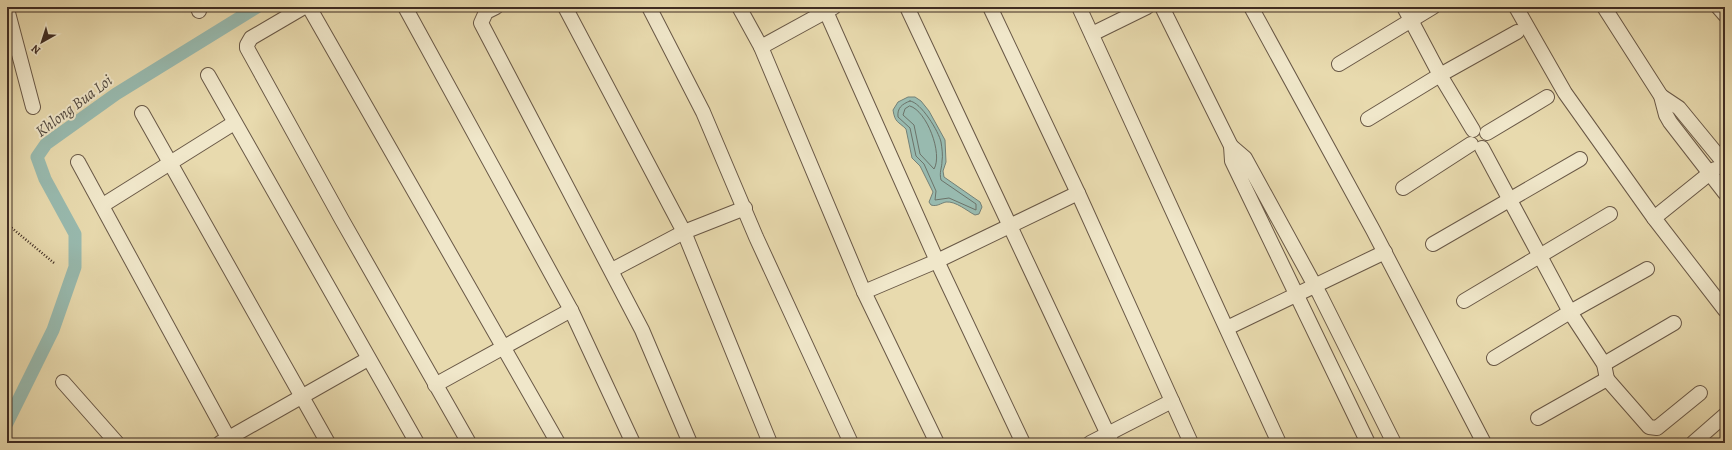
<svg xmlns="http://www.w3.org/2000/svg" width="1732" height="450" font-family="Alegreya,serif">
	<rect width="100%" height="100%" fill="#e8daae"/>
	<filter id="stains"><feTurbulence type="fractalNoise" baseFrequency=".005" numOctaves="4"/><feColorMatrix values="0 0 0 0 .2 0 0 0 0 .09 0 0 0 0 .02 0 0 0 .5 -.17"/></filter>
	<radialGradient id="worn" r=".72"><stop offset=".6" stop-color="#630" stop-opacity="0"/><stop offset="1" stop-color="#630" stop-opacity=".3"/></radialGradient>
	<!-- water -->
	<path fill="#98baaf" stroke="#748177" d="M908,97H915L921,101L929,111L945,140L946,162L943,171L944,177L980,202L982,207L979,214L975,215C967,211 956,201 946,202C941,203 937,207 931,205L929,202L933,192L920,166L912,158L906,129C898,121 895,123 893,110L898,102Z"/>
	<g fill="none" stroke-linecap="round" stroke-linejoin="round">
		<!-- shore -->
		<g stroke="#6c7369" stroke-width="1">
			<path d="M910,101C921,102 939,132 941,142C942,148 943,156 942,161C942,168 939,172 941,180L976,204V210L949,198L935,200L936,191L924,164L916,156L910,128L898,117C897,108 902,104 910,101Z"/>
			<path d="M910,106C927,111 943,154 934,169L920,154L914,125L903,115L905,109Z"/>
		</g>
		<!-- canal -->
		<path stroke="#98baaf" stroke-width="13" d="M7,423L53,330L75,267V234L45,179L37,157L46,144L116,94L257,7"/>
		<!-- street casing -->
		<g stroke="#695846" stroke-width="16">
			<g id="street">
				<path d="M198,7L199,11"/>
				<path d="M304,7L251,38L247,45V48L342,220L469,443"/>
				<path d="M309,7L558,443"/>
				<path d="M405,7L571,310L633,443"/>
				<path d="M496,7L486,12L481,23L642,330L690,443"/>
				<path d="M565,7L684,232L770,443"/>
				<path d="M649,7L703,112L756,237L851,443"/>
				<path d="M739,7L761,47L864,292L937,443"/>
				<path d="M824,7L937,261L1023,443"/>
				<path d="M907,7L1112,443"/>
				<path d="M990,7L1078,193L1191,443"/>
				<path d="M1079,7L1279,443"/>
				<path d="M1162,7L1231,146"/>
				<path d="M1251,7L1373,230L1484,443"/>
				<path d="M1404,7L1440,75L1473,130"/>
				<path d="M1516,7L1565,93L1654,218L1725,310"/>
				<path d="M1604,7L1661,96L1666,115L1670,122L1725,193"/>
				<path d="M1718,7L1725,15"/>
				<path d="M7,9L33,107"/>
				<path d="M1092,34L1147,7"/>
				<path d="M761,47L834,7"/>
				<path d="M1339,64L1433,7"/>
				<path d="M208,75L417,443"/>
				<path d="M1661,96L1679,108L1725,164"/>
				<path d="M142,113L328,443"/>
				<path d="M1368,119L1440,75L1517,32"/>
				<path d="M1487,133L1547,97"/>
				<path d="M1482,148L1570,312L1604,364L1607,379"/>
				<path d="M78,162L231,443"/>
				<path d="M1403,188L1471,144"/>
				<path d="M103,205L234,123"/>
				<path d="M1654,218L1715,169"/>
				<path d="M1433,244L1580,159"/>
				<path d="M612,270L684,232L745,208"/>
				<path d="M864,292L937,261L1078,193"/>
				<path d="M1464,301L1610,214"/>
				<path d="M1227,328L1385,252"/>
				<path d="M1494,358L1570,312L1647,269"/>
				<path d="M1604,364L1674,323"/>
				<path d="M63,382L117,443"/>
				<path d="M435,385L571,310"/>
				<path d="M1538,418L1607,379L1649,427L1657,428L1700,393"/>
				<path d="M220,443L368,359"/>
				<path d="M1090,443L1172,401"/>
				<path d="M1368,443L1232,161L1231,146L1245,158L1320,295L1394,443"/>
				<path d="M1693,443L1725,415"/>
			</g>
		</g>
		<!-- path -->
		<path stroke="#3f2c23" stroke-width="2.5" stroke-dasharray="1 2" stroke-linecap="butt" d="M7,224L54,263"/>
		<!-- street -->
		<use href="#street" stroke="#f0e7ca" stroke-width="14"/>
	</g>
	<g text-anchor="middle" dominant-baseline="central" stroke-width="4" stroke-linejoin="round" paint-order="stroke">
		<!-- water labels -->
		<g font-size="16" font-style="italic" fill="#51483f" stroke="#f0e7ca">
			<text transform="translate(74 106) rotate(-37)">Khlong Bua Loi</text>
		</g>
	</g>
	<!-- margin -->
	<rect width="1732" height="450" fill="none" stroke="#e8daae" stroke-width="24"/>
	<rect x="8" y="8" width="1716" height="434" fill="none" stroke="#3f2c23" stroke-width="2"/>
	<rect x="12" y="12" width="1708" height="426" fill="none" stroke="#3f2c23"/>
	<!-- north arrow -->
	<g transform="translate(42 42) rotate(219)" stroke="#f0e7ca" stroke-width="3" paint-order="stroke">
	<path d="M0-3L7 15L0 10L-7 15Z" fill="#3f2c23"/>
	<text y="-6" font-size="11" font-weight="bold" text-anchor="middle" fill="#3f2c23">N</text>
	</g>
	<rect width="100%" height="100%" filter="url(#stains)"/>
	<rect width="100%" height="100%" fill="url(#worn)"/>
</svg>
